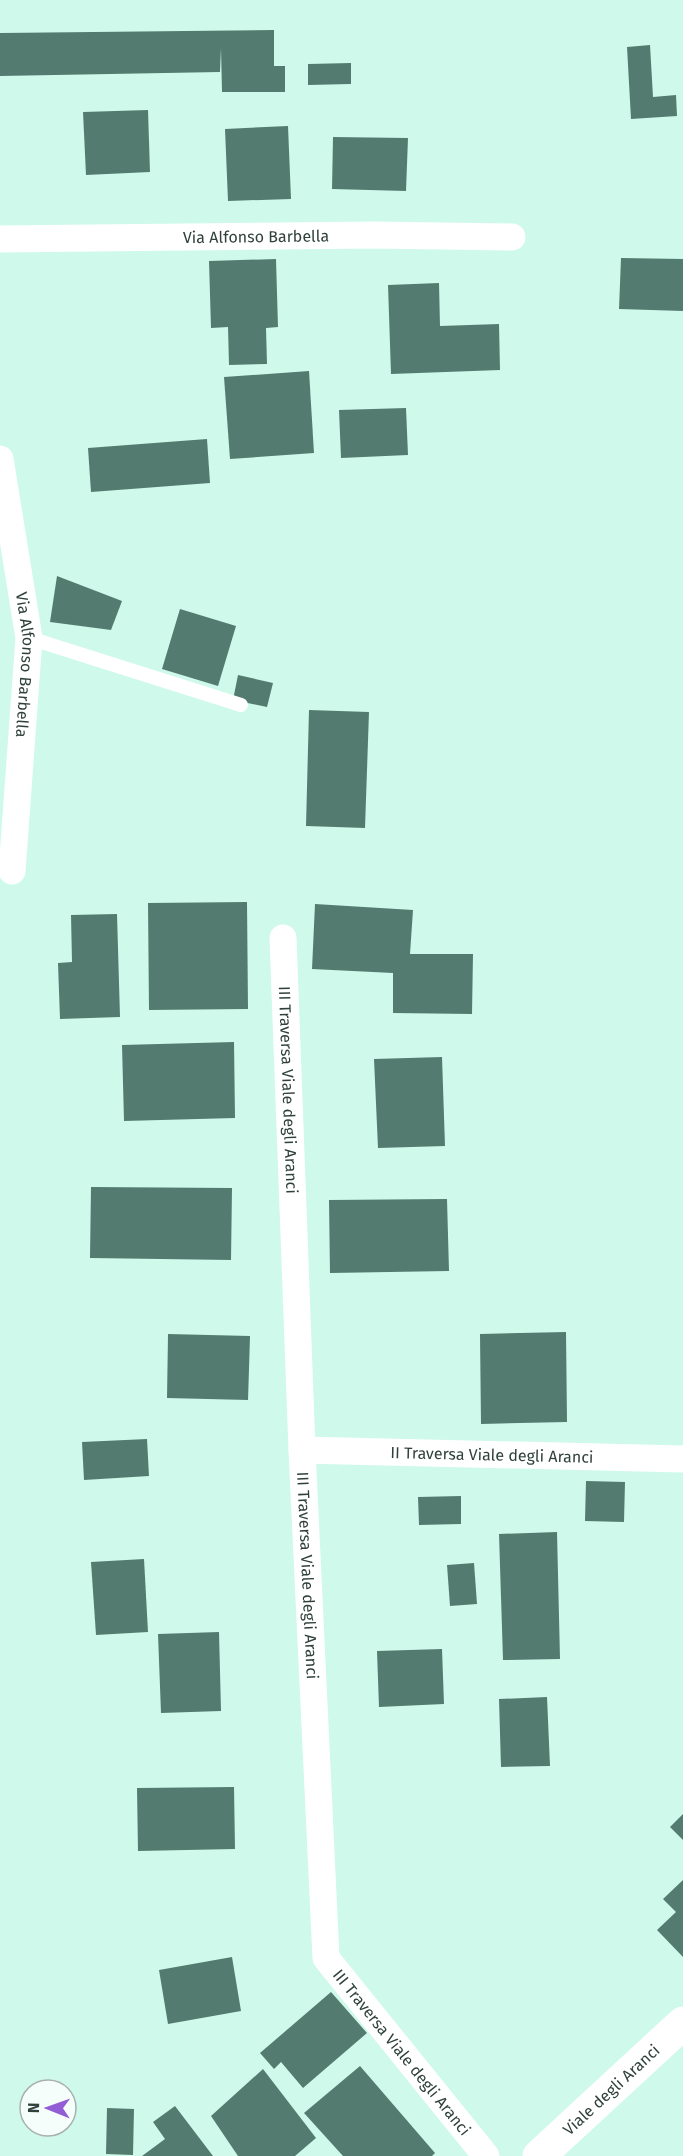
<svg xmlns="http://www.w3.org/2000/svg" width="683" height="2156" font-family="'Fira Sans',sans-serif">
	<rect width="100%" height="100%" fill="#cffaeb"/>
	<!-- building -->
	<g fill="#547b6f">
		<path d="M274,30V66H285V92H222L221,48L220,72L0,76V33Z"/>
		<path d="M650,45L653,97L676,95L677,116L631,119L627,47Z"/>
		<path d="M351,63V84L308,85V64Z"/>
		<path d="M148,110L150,172L86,175L83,112Z"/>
		<path d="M288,126L291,199L228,201L225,129Z"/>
		<path d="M333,137L408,138L406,191L332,189Z"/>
		<path d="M621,258L683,259V311L619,309Z"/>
		<path d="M276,259L278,327L266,328L267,364L229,365L228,327L211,328L209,261Z"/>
		<path d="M439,283L440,326L499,324L500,370L391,374L388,285Z"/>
		<path d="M309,371L314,453L230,459L224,377Z"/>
		<path d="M406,408L408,455L341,458L339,410Z"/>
		<path d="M207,439L210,483L91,492L88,448Z"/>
		<path d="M57,576L122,601L111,630L50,622Z"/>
		<path d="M180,609L236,626L218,686L162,669Z"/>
		<path d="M238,675L273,683L267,707L233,700Z"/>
		<path d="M309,710L369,712L365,828L306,826Z"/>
		<path d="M247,902L248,1009L149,1010L148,903Z"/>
		<path d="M315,904L413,910L410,954H473L472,1014L393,1013V973L312,969Z"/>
		<path d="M117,914L120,1017L60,1019L58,963L72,962L71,915Z"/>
		<path d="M234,1042L235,1118L124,1121L122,1045Z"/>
		<path d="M442,1057L445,1146L378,1148L374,1059Z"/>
		<path d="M91,1187L232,1188L231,1260L90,1258Z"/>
		<path d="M447,1199L449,1271L330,1273L329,1200Z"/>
		<path d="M566,1332L567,1422L481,1424L480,1334Z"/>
		<path d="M168,1334L250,1336L248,1400L167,1398Z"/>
		<path d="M147,1439L149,1476L84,1480L82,1442Z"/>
		<path d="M586,1481L625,1482L624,1522L585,1521Z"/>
		<path d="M461,1496V1524L419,1525L418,1497Z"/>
		<path d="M557,1532L560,1659L503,1660L499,1534Z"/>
		<path d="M144,1559L148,1632L96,1635L91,1562Z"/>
		<path d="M474,1563L477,1604L450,1606L447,1565Z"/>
		<path d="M219,1632L221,1711L161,1713L158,1634Z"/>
		<path d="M442,1649L444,1704L379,1707L377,1651Z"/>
		<path d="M547,1697L550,1766L501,1767L499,1699Z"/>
		<path d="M234,1787L235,1849L138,1851L137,1788Z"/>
		<path d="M683,1814V1840L670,1827Z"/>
		<path d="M683,1880V1957L657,1930L676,1912L663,1899Z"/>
		<path d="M232,1957L241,2011L168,2024L159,1970Z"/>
		<path d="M331,1992L367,2033L303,2088L281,2062L274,2069L260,2053Z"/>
		<path d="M360,2066L435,2153L432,2156H343L304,2113Z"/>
		<path d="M263,2069L316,2138L295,2156H238L211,2116Z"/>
		<path d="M175,2106L213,2156H142L165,2139L153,2122Z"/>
		<path d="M107,2108L134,2109L133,2155L106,2154Z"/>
	</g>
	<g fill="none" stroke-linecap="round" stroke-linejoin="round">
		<!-- service -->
		<path stroke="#fff" stroke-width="14" d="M29,638L241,705"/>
		<!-- minor -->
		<g stroke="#fff" stroke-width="27">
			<path id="s1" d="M0,239L374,235L512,237"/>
			<path id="s2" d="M0,459L29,638L12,871"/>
			<path id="s3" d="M283,938L302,1450L326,1958L486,2156"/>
			<path id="s4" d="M302,1450L683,1459"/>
		</g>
		<!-- secondary -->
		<path stroke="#fff" stroke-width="33" id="s5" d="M539,2156L683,2023"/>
	</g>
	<g text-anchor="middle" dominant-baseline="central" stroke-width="6" stroke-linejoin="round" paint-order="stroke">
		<!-- street labels -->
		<g font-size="16" fill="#30413c" stroke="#f6fefb">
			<text stroke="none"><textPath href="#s1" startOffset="256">Via Alfonso Barbella</textPath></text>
			<text stroke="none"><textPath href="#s2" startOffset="208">Via Alfonso Barbella</textPath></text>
			<text stroke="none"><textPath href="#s3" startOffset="152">III Traversa Viale degli Aranci</textPath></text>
			<text stroke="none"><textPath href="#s4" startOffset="190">II Traversa Viale degli Aranci</textPath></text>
			<text stroke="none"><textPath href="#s3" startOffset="638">III Traversa Viale degli Aranci</textPath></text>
			<text stroke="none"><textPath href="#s3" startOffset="1142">III Traversa Viale degli Aranci</textPath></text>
			<text stroke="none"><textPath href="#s5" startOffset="98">Viale degli Aranci</textPath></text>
		</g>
	</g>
	<!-- north arrow -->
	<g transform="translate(48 2108) rotate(271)"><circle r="28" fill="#f6fefb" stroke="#a7b2af" stroke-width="1.5"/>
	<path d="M0-4.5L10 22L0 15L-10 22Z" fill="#935dd5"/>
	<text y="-9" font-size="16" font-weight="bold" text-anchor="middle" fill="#30413c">N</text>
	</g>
</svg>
